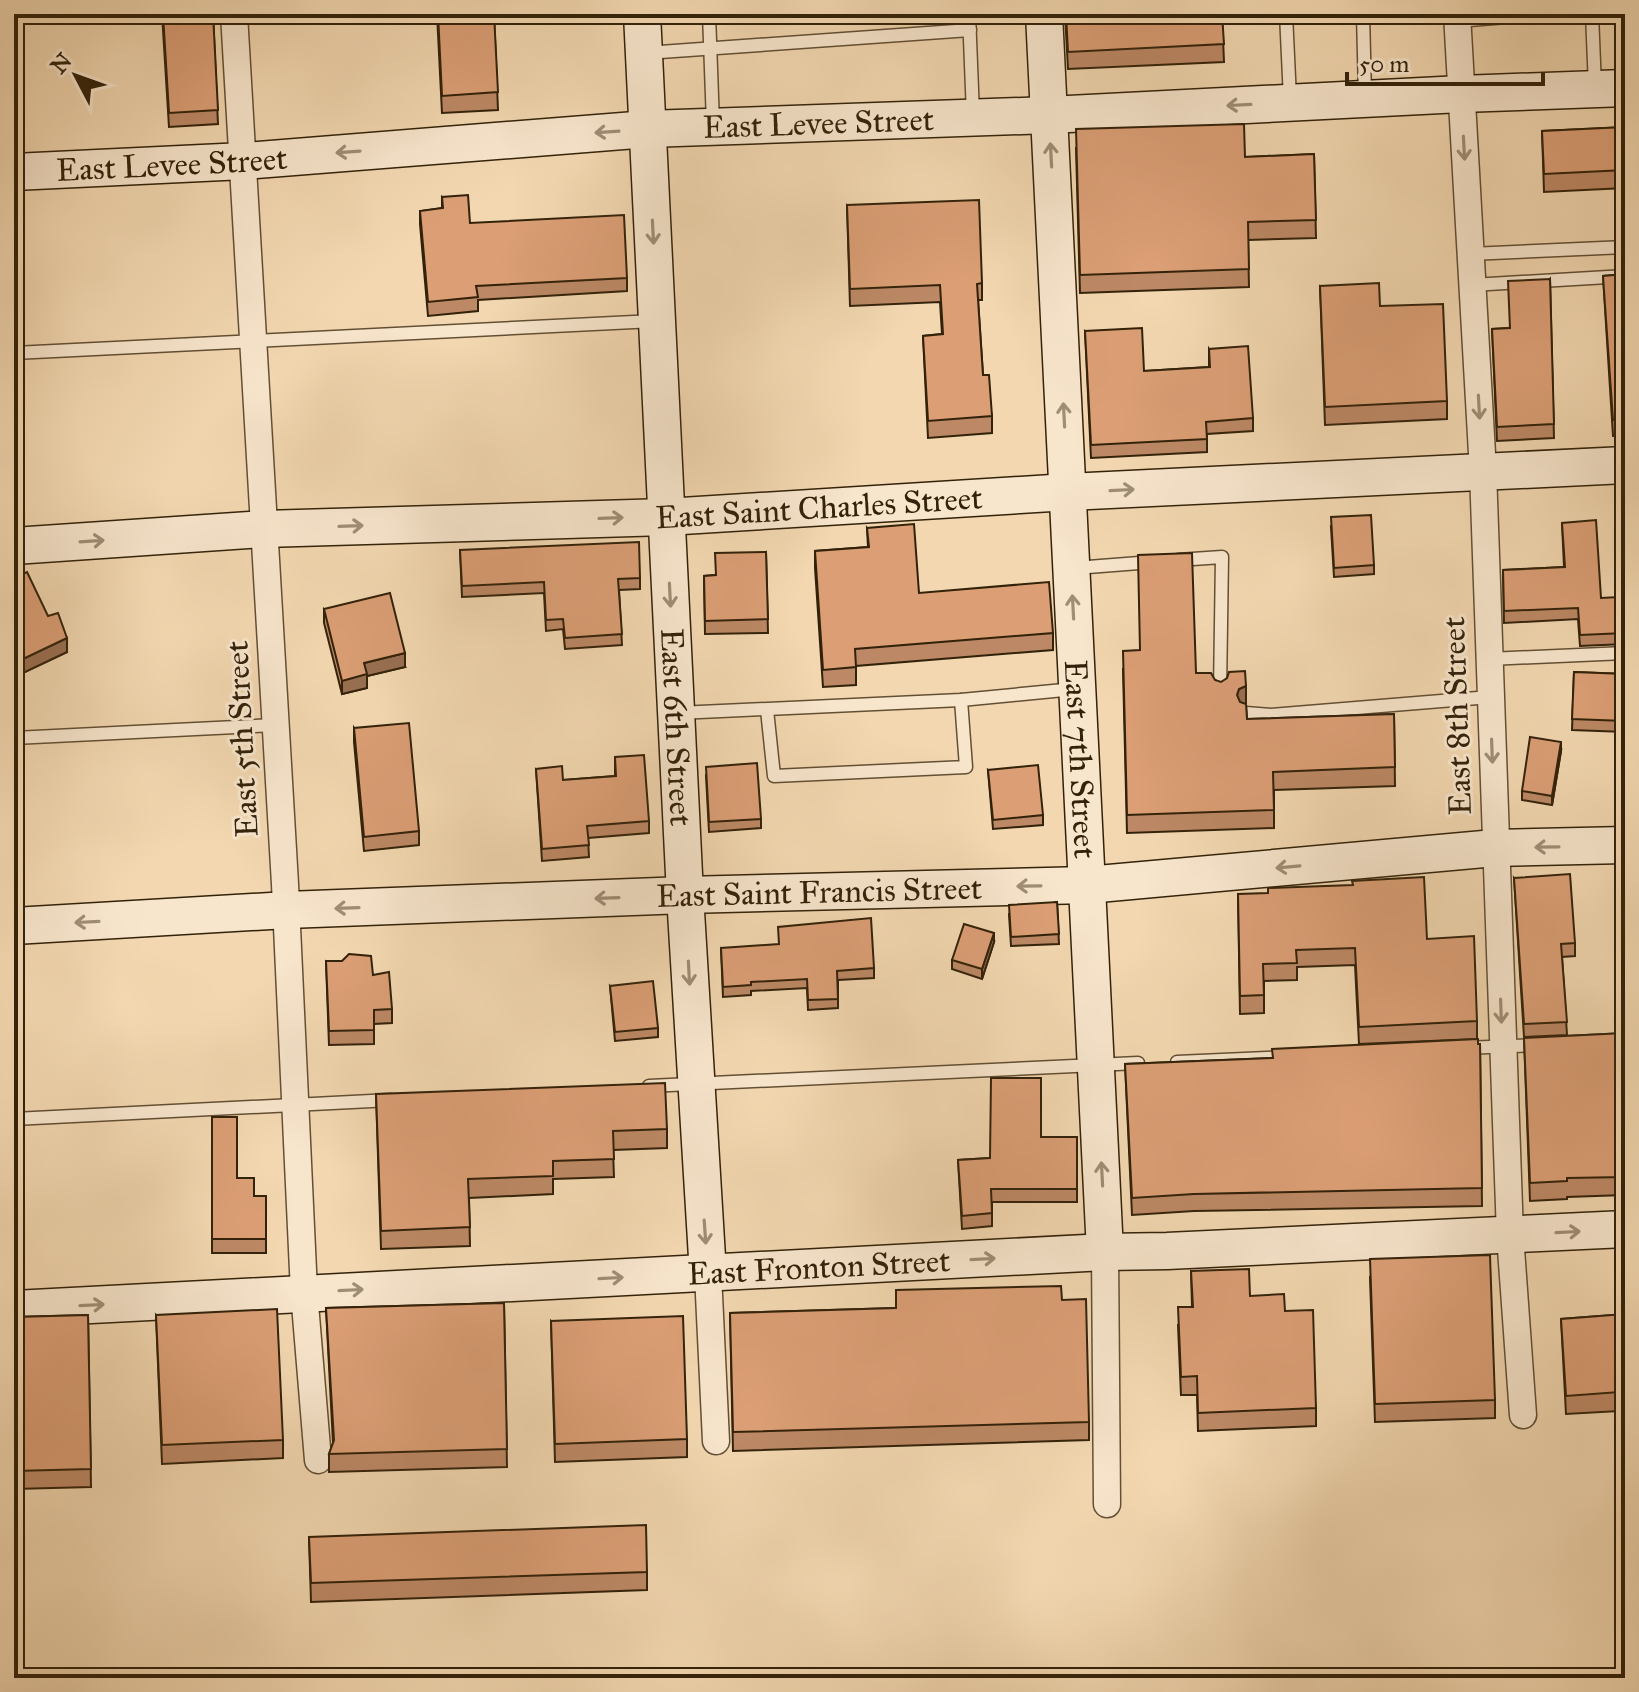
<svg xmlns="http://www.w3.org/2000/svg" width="1639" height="1692" font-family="'IM FELL Great Primer',serif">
	<rect width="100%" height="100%" fill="#f2d7b0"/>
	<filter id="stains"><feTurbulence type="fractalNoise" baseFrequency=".0025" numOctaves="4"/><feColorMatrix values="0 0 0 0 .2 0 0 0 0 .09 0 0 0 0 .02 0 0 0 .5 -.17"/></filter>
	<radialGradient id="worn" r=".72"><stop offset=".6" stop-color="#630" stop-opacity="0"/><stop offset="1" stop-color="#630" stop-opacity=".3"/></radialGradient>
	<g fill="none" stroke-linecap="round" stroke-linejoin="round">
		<!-- lane casing -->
		<g stroke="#634f34" stroke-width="15">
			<g id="lane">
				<path d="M709,14L713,124"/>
				<path d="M812,14L816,17L848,14"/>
				<path d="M969,14L973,115"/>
				<path d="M1286,14L1290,99"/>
				<path d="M1363,14L1365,95"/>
				<path d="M1592,14L1595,87"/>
				<path d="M1457,21L1544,14"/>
				<path d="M646,53L970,30"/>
				<path d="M1470,254L1625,247"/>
				<path d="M1472,285L1625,276"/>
				<path d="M14,353L654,321"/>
				<path d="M1178,560L1222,557L1220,691"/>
				<path d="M1075,568L1152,562"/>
				<path d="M1489,659L1625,653"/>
				<path d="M767,710L774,776L966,767L961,700"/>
				<path d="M678,713L961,700L1074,689"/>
				<path d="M1246,713L1271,715L1490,697"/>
				<path d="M14,738L276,725"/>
				<path d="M1464,1048L1538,1045"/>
				<path d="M1177,1062L1286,1057"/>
				<path d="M649,1086L1138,1063"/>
				<path d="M14,1119L391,1100"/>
			</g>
		</g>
		<!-- street casing -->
		<g stroke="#634f34" stroke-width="29">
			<g id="street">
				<path d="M234,14L285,884L304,1292L318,1460"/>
				<path d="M1457,14L1483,471L1510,1235L1523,1415"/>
				<path d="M1105,1252L1107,1504"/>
				<path d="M708,1274L716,1441"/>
			</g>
		</g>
		<!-- secondary casing -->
		<g stroke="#33220a" stroke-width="39">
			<g id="secondary">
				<path id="s1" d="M642,14L685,895L708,1274"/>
				<path id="s2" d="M1044,14L1105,1252"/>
				<path id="s3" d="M14,172L244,161L648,129L1049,115L1461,94L1625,88"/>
				<path id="s4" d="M14,546L264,529L666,517L1068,492L1625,465"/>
				<path id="s5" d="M14,926L287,910L685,895L1087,885L1495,848L1625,845"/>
				<path id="s6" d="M14,1309L1105,1252L1167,1251L1625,1229"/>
			</g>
		</g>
		<!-- lane -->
		<use href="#lane" stroke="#f7e5cc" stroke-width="12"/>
		<!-- street -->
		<use href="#street" stroke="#f7e5cc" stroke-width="26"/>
		<!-- secondary -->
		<use href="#secondary" stroke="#f7e5cc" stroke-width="36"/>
	</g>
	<!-- wall -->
	<g fill="#bc8865" stroke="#33220a" stroke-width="2">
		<path d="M162,14H213L218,124L169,127Z"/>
		<path d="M437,14H494L498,110L442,113Z"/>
		<path d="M1065,14H1222L1224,62L1068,69Z"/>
		<rect x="1623" y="14" width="2" height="16"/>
		<path d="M1625,127V188L1544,192L1542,131Z"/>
		<path d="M1076,148L1245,157L1314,154L1316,238L1248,240L1249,287L1080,293Z"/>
		<path d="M442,197L470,223L627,278V291L478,300V311L428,316L420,224V211L442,208Z"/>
		<path d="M847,205L982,283V300H978L983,375L992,416V433L928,438L923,336L942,334L940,302L850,306Z"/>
		<path d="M1625,274V436H1613L1603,276Z"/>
		<path d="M1550,279L1554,438L1497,441L1492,329L1509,328Z"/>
		<path d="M1320,286L1380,306L1447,401V419L1325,425Z"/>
		<path d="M1085,331L1144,371L1209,367V349L1253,418V431L1207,434V452L1091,458Z"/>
		<path d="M1562,523L1601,598L1620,603H1625V644L1580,646L1578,619L1504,623L1503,570L1564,567Z"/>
		<path d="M1331,527L1374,565V574L1334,577Z"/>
		<path d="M867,528L919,593L1053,633V650L856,666V685L823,687L815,568V551L868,547Z"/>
		<path d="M460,550L640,578V589L619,590L622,645L565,649L563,629L546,631L544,593L462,597Z"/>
		<path d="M766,552L768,633L705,634L704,576L715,575Z"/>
		<path d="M14,578L48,616L67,652L23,673L14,654Z"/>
		<path d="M324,609L405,667L367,676V688L342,694L324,623Z"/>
		<path d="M1123,669L1196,673L1215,680L1246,704L1247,719L1394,714L1395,786L1274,790V828L1127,833Z"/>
		<path d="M1574,672L1625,674V732L1572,730Z"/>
		<path d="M354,728L419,831V845L364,851L354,742Z"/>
		<path d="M1561,751L1552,805L1522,800V791Z"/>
		<path d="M615,757L649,821V833L588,838L589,857L542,861L536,769L563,780L615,776Z"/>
		<path d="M988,770L1043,815V825L993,829Z"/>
		<path d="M706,776L761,819V828L709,832Z"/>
		<path d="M1514,878L1575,943V956L1562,957L1567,1035L1524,1037Z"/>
		<path d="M1238,894L1427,939L1477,1021V1039L1359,1044L1355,965L1297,967V980L1264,981V1013L1240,1014Z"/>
		<path d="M1057,902L1059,944L1011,946L1009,914Z"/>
		<path d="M994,942L982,979L952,969V960Z"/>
		<path d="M721,948L874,968V978L838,980V1008L808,1010L807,988L751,991V995L723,997Z"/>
		<path d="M326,961L373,975L392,1009V1023L374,1024V1044L329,1045Z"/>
		<path d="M610,986L658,1028V1037L615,1041Z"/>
		<path d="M1625,1033V1195L1567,1197V1199L1530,1201L1524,1038Z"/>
		<path d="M1480,1044L1482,1206L1194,1211L1132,1215L1125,1064L1273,1058Z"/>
		<path d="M376,1094L667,1129V1148L613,1150L614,1177L553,1179V1194L469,1198L470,1246L381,1249Z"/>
		<path d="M212,1117L237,1178L254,1196H266V1253H212Z"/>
		<path d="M1041,1137H1077V1202H992V1226L962,1229L958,1160L990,1158Z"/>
		<path d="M1191,1271L1285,1311L1316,1408V1426L1198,1431L1197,1395H1181L1178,1325L1192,1307Z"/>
		<path d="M1370,1278L1495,1400V1418L1375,1422Z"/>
		<path d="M1062,1300L1089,1422V1440L733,1451L730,1313L896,1308Z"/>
		<path d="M504,1303L507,1467L329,1472V1454L333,1443L326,1308Z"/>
		<path d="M1625,1314V1440H1620L1619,1411L1566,1414L1561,1319Z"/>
		<path d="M88,1315L91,1487L14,1489V1317Z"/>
		<path d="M156,1315L283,1440V1458L162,1464Z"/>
		<path d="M551,1321L687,1439V1457L555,1462Z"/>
		<path d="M309,1537L647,1572V1590L311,1602Z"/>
	</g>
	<!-- shaded-wall -->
	<g fill="#996f52" stroke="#33220a" stroke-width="2">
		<path d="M67,638V652L23,673V659Z"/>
		<path d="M405,653V667L367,676V688L342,694V681L364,663Z"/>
		<path d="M1246,686V704L1239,707L1237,695L1239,689Z"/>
		<path d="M1561,742V751L1552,805V796Z"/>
		<path d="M994,933V942L982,979V969Z"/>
	</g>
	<!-- building -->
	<g fill="#db9e75" stroke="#33220a" stroke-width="2">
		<path d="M163,14H213L218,110L169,113Z"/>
		<path d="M438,14H494L498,92L442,96Z"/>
		<path d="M1066,14H1222L1224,44L1068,52Z"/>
		<path d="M1244,124L1245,157L1314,154L1316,220L1248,222L1249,269L1080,275L1076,129Z"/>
		<path d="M1625,127V170L1544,174L1542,131Z"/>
		<path d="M468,195L470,223L624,215L627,278L476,286L478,297L428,302L420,211L443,208L442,197Z"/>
		<path d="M979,200L982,283L977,284L983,375H989L992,416L928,421L923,336L943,334L940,285L850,289L847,205Z"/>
		<path d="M1625,274V419L1613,420L1603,276Z"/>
		<path d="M1550,279L1554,424L1497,427L1492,329L1510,328L1508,281Z"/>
		<path d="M1379,283L1380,306L1443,304L1447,401L1325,407L1320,286Z"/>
		<path d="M1142,328L1144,371L1210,367L1209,349L1248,346L1253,418L1206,422L1207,439L1091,445L1085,331Z"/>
		<path d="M1371,515L1374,565L1334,568L1331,517Z"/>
		<path d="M1596,520L1601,598L1619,597L1620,603H1625V633L1580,635L1578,608L1504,611L1503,570L1565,567L1562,523Z"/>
		<path d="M914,524L919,593L1049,582L1053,633L855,649L856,667L823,670L815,551L869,547L867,528Z"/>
		<path d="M639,542L640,578L618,579L622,634L565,638L563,619L546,620L544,582L462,586L460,550Z"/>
		<path d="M766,552L768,619L705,621L704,576L716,575L715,553Z"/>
		<path d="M1192,553L1196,673H1211L1215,680L1221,682L1227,678L1229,672L1245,671L1246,686L1239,689L1237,695L1240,702L1246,704L1247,719L1394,714L1395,767L1273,772L1274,810L1127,815L1123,651L1140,650L1138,555Z"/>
		<path d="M27,572L48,616L58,613L67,638L23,659L14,640V578Z"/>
		<path d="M390,593L405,653L364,663L367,674L342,681L324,609Z"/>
		<path d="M1574,672L1625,674V721L1572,719Z"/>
		<path d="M409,723L419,831L364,837L354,728Z"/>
		<path d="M1530,737L1561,742L1552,796L1522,791Z"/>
		<path d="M644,755L649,821L587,826L589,845L542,849L536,769L562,766L563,780L616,776L615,757Z"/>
		<path d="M757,763L761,819L709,822L706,767Z"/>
		<path d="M1038,765L1043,815L993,820L988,770Z"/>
		<path d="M1570,874L1575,943L1561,944L1567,1022L1524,1024L1514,878Z"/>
		<path d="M1424,877L1427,939L1474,936L1477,1021L1359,1027L1355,948L1296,950L1297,963L1263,964L1264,995L1240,996L1238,894L1268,893V888L1353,885L1352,881Z"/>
		<path d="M1057,902L1059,934L1011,937L1009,905Z"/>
		<path d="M871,918L874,968L837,971L838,999L808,1000L807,979L751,982V985L723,987L721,948L779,944L778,927Z"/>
		<path d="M964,924L994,933L982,969L952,960Z"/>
		<path d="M349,954L371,956L373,975L389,972L392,1009L374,1010V1030L329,1031L326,961H342Z"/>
		<path d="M653,981L658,1028L615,1032L610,986Z"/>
		<path d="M1625,1033V1177L1567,1178V1181L1530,1183L1524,1038Z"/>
		<path d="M1478,1039V1044H1480L1482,1188L1194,1194L1132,1198L1125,1064L1273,1058L1272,1049Z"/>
		<path d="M991,1078H1041V1137H1077V1189H991L992,1213L962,1216L958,1160L990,1158Z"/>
		<path d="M665,1083L667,1129L613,1131L614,1159L553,1161V1176L468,1179L470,1227L381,1231L376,1094Z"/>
		<path d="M212,1117H237V1178H254V1196H266V1239H212Z"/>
		<path d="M1490,1255L1495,1400L1375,1404L1370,1259Z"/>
		<path d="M1249,1269L1250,1296L1284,1294L1285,1311L1313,1310L1316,1408L1198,1413L1197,1376L1181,1377L1178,1307H1193L1191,1271Z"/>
		<path d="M1061,1286L1062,1300L1086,1299L1089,1422L733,1432L730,1313L896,1308V1290Z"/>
		<path d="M504,1303L507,1449L329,1454L334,1440L326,1308Z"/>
		<path d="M277,1309L283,1440L162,1445L156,1315Z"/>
		<path d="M1625,1314V1422H1620L1619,1392L1566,1396L1561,1319Z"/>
		<path d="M88,1315L91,1469L14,1471V1317Z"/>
		<path d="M683,1316L687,1439L555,1444L551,1321Z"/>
		<path d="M646,1525L647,1572L311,1583L309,1537Z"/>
	</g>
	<!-- one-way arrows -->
	<defs><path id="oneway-shaft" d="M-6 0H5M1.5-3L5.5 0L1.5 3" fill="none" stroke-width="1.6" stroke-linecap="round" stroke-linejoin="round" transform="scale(2)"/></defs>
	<g stroke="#9f8d75">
		<use href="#oneway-shaft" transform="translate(1239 105) rotate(177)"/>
		<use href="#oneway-shaft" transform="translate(607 132) rotate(176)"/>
		<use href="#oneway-shaft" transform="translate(1464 148) rotate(87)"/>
		<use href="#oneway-shaft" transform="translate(348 152) rotate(176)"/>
		<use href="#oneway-shaft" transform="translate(1051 155) rotate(-93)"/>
		<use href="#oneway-shaft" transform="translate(653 232) rotate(87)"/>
		<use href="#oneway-shaft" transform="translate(1479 407) rotate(87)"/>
		<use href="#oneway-shaft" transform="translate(1064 415) rotate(-93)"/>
		<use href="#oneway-shaft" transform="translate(1122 490) rotate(-3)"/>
		<use href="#oneway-shaft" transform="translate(611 518) rotate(-2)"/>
		<use href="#oneway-shaft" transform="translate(351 526) rotate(-2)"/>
		<use href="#oneway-shaft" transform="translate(92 541) rotate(-4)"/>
		<use href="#oneway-shaft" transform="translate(670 595) rotate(87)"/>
		<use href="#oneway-shaft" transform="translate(1073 607) rotate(-93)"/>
		<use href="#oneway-shaft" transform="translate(1492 751) rotate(88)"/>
		<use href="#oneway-shaft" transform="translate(1547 847) rotate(179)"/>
		<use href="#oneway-shaft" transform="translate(1288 867) rotate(175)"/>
		<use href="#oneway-shaft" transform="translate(1029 886) rotate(179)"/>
		<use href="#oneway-shaft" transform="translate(607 898) rotate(178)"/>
		<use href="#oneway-shaft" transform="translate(347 908) rotate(178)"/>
		<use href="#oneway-shaft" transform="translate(87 922) rotate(177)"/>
		<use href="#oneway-shaft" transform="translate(689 973) rotate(87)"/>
		<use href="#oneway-shaft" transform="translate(1501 1011) rotate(88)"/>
		<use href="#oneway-shaft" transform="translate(1102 1174) rotate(-93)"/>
		<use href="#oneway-shaft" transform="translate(705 1232) rotate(86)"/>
		<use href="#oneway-shaft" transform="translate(1568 1232) rotate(-3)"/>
		<use href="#oneway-shaft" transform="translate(983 1259) rotate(-3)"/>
		<use href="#oneway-shaft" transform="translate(611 1278) rotate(-3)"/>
		<use href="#oneway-shaft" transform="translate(351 1290) rotate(-3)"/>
		<use href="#oneway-shaft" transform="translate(92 1305) rotate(-3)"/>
	</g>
	<g text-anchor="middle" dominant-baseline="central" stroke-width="6" stroke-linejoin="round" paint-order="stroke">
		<!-- street labels -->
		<g font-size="32" fill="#33220a" stroke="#f7e5cc">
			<text stroke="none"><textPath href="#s3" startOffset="806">East Levee Street</textPath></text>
			<text stroke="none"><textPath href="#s3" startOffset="158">East Levee Street</textPath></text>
			<text stroke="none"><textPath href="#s4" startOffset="806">East Saint Charles Street</textPath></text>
			<text transform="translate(1457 716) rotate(-92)">East 8th Street</text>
			<text stroke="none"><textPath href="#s1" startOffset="714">East 6th Street</textPath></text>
			<text transform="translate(242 739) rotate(-93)">East 5th Street</text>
			<text stroke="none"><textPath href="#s2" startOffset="746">East 7th Street</textPath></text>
			<text stroke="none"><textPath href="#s5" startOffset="806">East Saint Francis Street</textPath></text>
			<text stroke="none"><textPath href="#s6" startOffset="806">East Fronton Street</textPath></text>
		</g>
	</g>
	<!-- margin -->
	<rect width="1639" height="1692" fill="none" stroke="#f2d7b0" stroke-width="48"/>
	<rect x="16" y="16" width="1607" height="1660" fill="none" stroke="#33220a" stroke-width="4"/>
	<rect x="24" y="24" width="1591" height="1644" fill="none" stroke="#33220a" stroke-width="2"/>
	<!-- north arrow -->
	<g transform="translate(76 76) rotate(311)" stroke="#f7e5cc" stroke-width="6" paint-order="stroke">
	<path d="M0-6L14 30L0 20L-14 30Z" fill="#33220a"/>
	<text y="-12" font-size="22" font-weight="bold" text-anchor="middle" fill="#33220a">N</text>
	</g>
	<!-- scale -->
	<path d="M1347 72v12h196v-12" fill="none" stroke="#33220a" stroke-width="4"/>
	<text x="1359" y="72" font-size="24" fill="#33220a" stroke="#f7e5cc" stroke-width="6" paint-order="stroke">50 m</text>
	<rect width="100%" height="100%" filter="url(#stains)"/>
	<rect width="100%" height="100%" fill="url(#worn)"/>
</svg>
